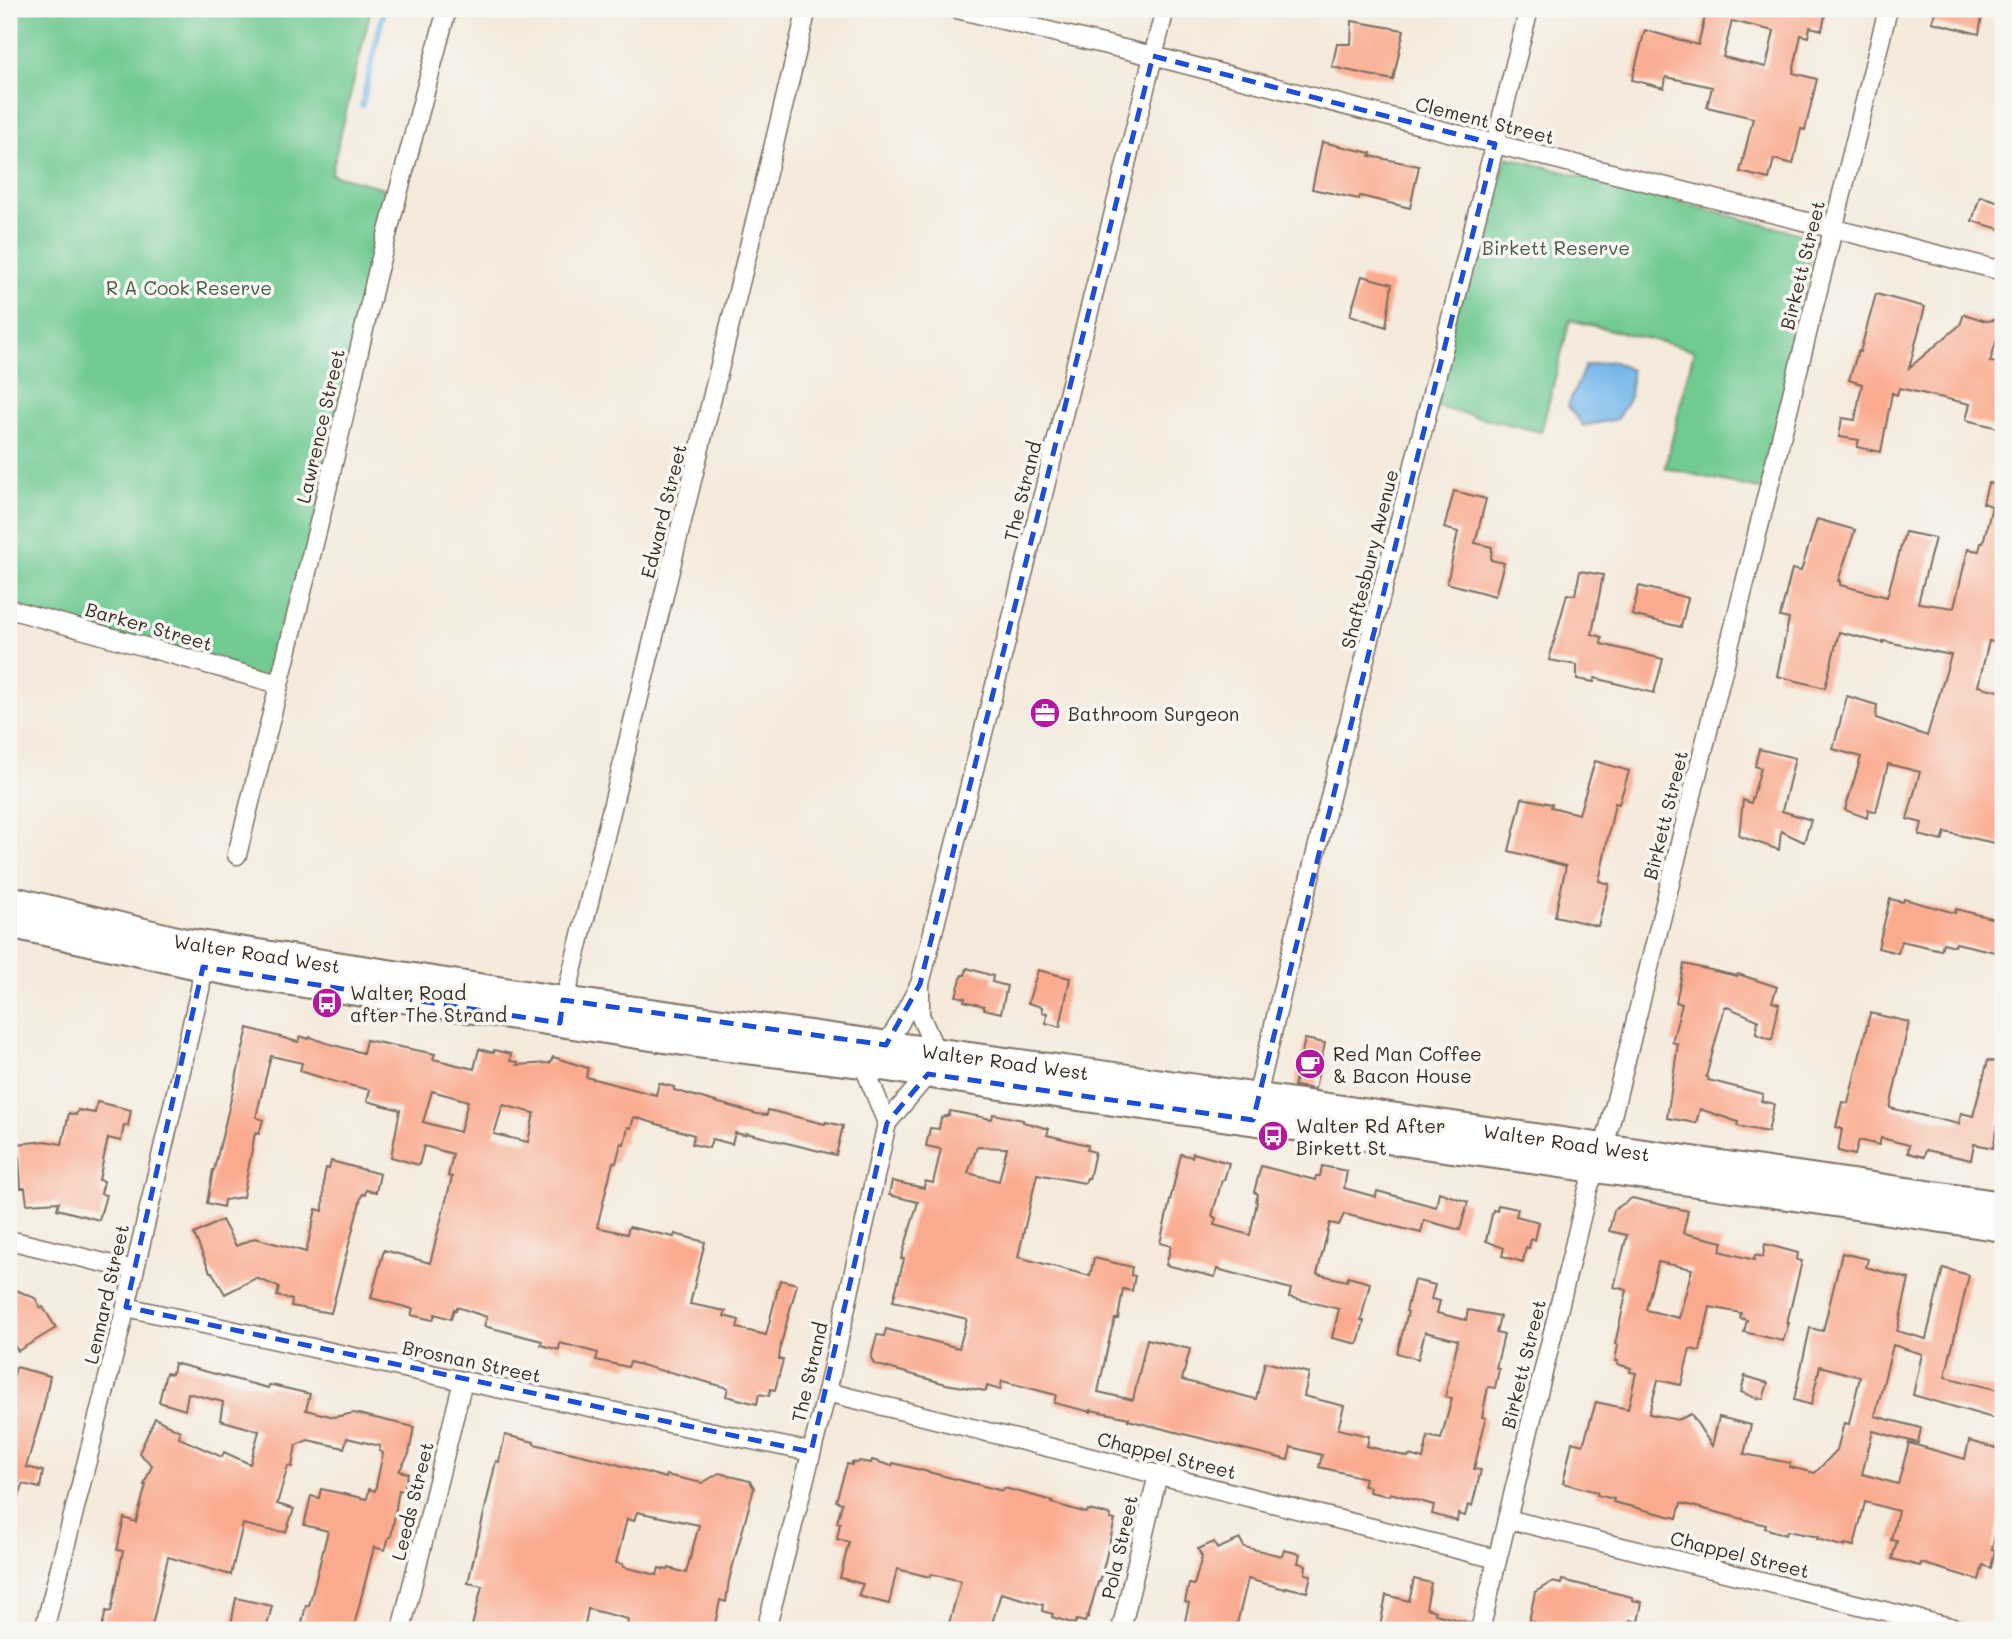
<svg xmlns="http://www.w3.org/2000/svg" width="2012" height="1639" font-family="Mali,sans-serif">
	<rect width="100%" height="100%" fill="#f6f6f2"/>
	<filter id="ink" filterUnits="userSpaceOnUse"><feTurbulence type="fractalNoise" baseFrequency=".0143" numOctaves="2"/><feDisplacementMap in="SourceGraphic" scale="14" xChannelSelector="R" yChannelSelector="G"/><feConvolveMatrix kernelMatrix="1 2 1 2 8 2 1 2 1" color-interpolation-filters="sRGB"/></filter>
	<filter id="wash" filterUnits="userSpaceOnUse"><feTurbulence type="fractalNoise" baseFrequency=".00686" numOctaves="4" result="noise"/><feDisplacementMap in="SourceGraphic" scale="28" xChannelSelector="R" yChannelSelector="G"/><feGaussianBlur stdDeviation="1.57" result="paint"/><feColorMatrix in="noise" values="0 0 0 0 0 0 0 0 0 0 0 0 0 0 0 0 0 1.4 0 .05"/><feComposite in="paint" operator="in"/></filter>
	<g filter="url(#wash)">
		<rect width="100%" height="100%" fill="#f5eadb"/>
		<!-- green -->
		<g fill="#70ca92" stroke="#567a58" stroke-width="2">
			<path d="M9,9H371L331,174L399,192L279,684L9,609Z"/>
			<path d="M1507,157L1812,237L1797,373L1768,491L1665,468L1694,350L1570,320L1541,432L1429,405L1442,354Z"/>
		</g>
		<!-- water -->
		<path fill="#76b7eb" stroke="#587084" stroke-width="2" d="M1612,361L1631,370L1630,397L1617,419L1583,426L1568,406L1585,366Z"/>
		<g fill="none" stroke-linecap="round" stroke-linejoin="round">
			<!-- stream -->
			<path stroke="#76b7eb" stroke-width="6" d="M362,105L384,9"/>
		</g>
		<g id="blocks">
			<!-- building -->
			<g fill="#faab8f" fill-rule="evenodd">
				<path d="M1707,9H1817L1826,11L1822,30L1810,27L1808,37L1801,35L1793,73L1817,79L1805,130L1801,129L1793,164L1774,159L1769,179L1740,172L1753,118L1707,107L1712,87L1666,77L1664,88L1632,80L1645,30L1698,45ZM1732,21L1774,31L1766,67L1723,57Z"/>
				<path d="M1936,9H1983L1979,34L1932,22Z"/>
				<path d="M1352,21L1404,30L1393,80L1332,67L1337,44H1351Z"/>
				<path d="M1322,142L1371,153L1370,156L1419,166L1410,208L1360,196L1359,199L1312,189Z"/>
				<path d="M1980,196L2003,203V230L1972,221Z"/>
				<path d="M1362,276L1392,284L1386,327L1350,315Z"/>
				<path d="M1876,294L1925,307L1909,368L1960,325L1964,314L1986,321L2003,319L1990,362L2003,363V429L1966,420L1970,404L1899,388L1897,395L1892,393L1881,452L1857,447L1859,440L1839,437L1842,418L1855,420L1862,384L1849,380L1858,351L1860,352Z"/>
				<path d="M1988,483L2003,485V644L1989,641L1978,686L2003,692V845L1945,832L1942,841L1919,835L1922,823L1907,819L1920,772L1888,764L1876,812L1868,809L1867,818L1845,810L1861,757L1833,749L1847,696L1877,705L1876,718L1927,736L1951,655L1883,641V643L1839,632L1825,688L1777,676L1789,619L1780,617L1792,569L1801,571L1817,519L1855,530L1838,581H1840V585L1887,597L1905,532L1935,538L1918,603L1954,608L1968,549L1979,551L1981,543H1983L1992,506L1983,503Z"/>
				<path d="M1454,491L1486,499L1475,543L1492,547L1491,560L1504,563L1495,596L1447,583L1458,532L1444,528Z"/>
				<path d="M1580,571L1603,575L1592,634L1602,637L1601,644L1663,659L1654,693L1595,678L1594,682L1577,679V665L1549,660L1567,594L1575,595Z"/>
				<path d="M1639,586L1688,598L1681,627L1632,615Z"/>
				<path d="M1759,749L1795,758L1782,811L1811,820L1804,842L1781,831L1779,850L1739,836L1743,800L1751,803L1761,768L1755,766Z"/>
				<path d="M1595,761L1629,771L1619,804L1615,803L1599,881L1609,884L1598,926L1555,916L1566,866L1509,851L1522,798L1552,804L1551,807L1579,814Z"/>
				<path d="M1890,899L1903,902L1904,899L1955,913L1956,909L2003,921V954L1956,943L1955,946L1943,943L1941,950L1901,941L1898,953L1878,948Z"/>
				<path d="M1684,964L1737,976L1738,974L1777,987L1772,1002L1779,1004L1772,1040L1756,1034L1758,1020L1725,1006L1706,1077L1708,1078V1080L1763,1094L1761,1101L1774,1104L1768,1132L1737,1126L1738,1122L1700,1109L1696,1123L1667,1118L1678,1044L1672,1042L1682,1004L1676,1002Z"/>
				<path d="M967,968L993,976L992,982L1007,986L1001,1013L984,1009V1006L964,1001L965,998L956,996L962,975H965Z"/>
				<path d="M1038,970L1070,978L1060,1027L1046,1023L1047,1013L1042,1012V1007L1028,1003Z"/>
				<path d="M1870,1013L1909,1022L1890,1108L1959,1124L1961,1113L1973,1116L1988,1060L2003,1064V1099L1993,1148L1974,1144L1971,1160L1926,1150L1924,1157L1908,1153L1909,1145L1881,1138L1879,1145L1859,1140L1855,1155L1838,1151L1842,1129L1836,1127L1842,1102L1848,1103Z"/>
				<path d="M248,1028L298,1042L300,1036L309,1039L310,1037L323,1042L363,1053L366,1040L435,1054L433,1059L474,1069L479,1049L494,1053V1050L511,1054L510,1061L518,1062L517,1065L550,1063L553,1057L588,1068L586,1077L656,1095L659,1083L674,1087V1090L757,1114L767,1115L768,1110L825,1124L826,1122L843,1126L836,1155L746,1133L745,1135L735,1133L732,1144L712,1139L709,1148L692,1144L694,1135L634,1117L631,1128L628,1127L624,1144L621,1143L616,1163L613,1162L597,1227L627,1234L629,1227L674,1237L675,1234L705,1242L690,1304L726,1311L724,1316L739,1320L737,1328L766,1335L780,1280L797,1284L781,1344L779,1359L783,1360L775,1390L771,1389L769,1396L759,1394L757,1404L726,1396L728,1388L667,1371L666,1372L630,1362L628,1367L596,1360L598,1353L560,1343L559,1350L541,1345L542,1341L484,1326L487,1317L457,1307L456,1310L454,1309L451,1319L435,1314L433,1320L411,1315L413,1309L371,1298L384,1250L430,1263L452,1177L448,1176L453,1154L424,1146L419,1165L391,1157L400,1110L367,1101L370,1090L336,1082L300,1071L302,1063L271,1056L256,1117L263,1120L259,1134L255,1133L243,1197L224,1200L223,1207L207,1203L213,1170H214ZM432,1091L468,1101L460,1132L423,1122ZM503,1105L534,1113L528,1142L494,1134Z"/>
				<path d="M1305,1039L1325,1043L1315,1089L1294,1086Z"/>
				<path d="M97,1102L131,1110L128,1126L124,1125L121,1141L108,1138L99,1180L104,1181L101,1194L106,1195L99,1220L57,1209L59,1202L27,1204L25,1188H21L18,1144L45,1141L62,1144L69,1113L76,1115L78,1110L95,1113Z"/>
				<path d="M950,1111L992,1119L993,1114L1023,1120V1122L1049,1129L1047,1135L1088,1145L1087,1150L1095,1152L1089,1179L1087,1178L1085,1183L1037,1174L1018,1257L1090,1276L1094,1258L1132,1267L1131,1275L1135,1276L1132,1291L1123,1289L1118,1319H1115L1111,1332L1098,1392L1133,1400L1147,1339L1190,1349L1182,1380L1256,1399L1265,1362L1309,1373L1304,1396L1344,1406L1338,1429L1369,1436L1367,1446L1408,1457L1409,1455L1423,1459L1428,1436L1441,1439L1452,1398L1445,1397L1458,1340L1425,1332L1418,1359L1397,1353L1408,1312L1406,1311L1414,1280L1435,1285L1431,1299L1440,1301L1437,1313L1466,1320L1468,1310L1500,1316L1496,1333L1504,1335L1496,1368L1499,1369L1495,1388L1488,1387L1482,1417L1486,1418L1474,1469L1481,1470L1472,1506L1468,1505L1465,1516L1458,1514L1457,1521L1432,1514L1434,1505L1390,1493L1389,1496L1369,1492L1370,1487L1363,1486L1365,1478L1319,1467L1322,1455L1291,1447L1288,1460L1128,1420L1129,1418L1091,1410V1412L1054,1403L1056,1395L1002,1381L1000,1390L987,1386L986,1391L946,1384L874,1364L871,1358L877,1335L884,1336L886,1329L959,1348L967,1319L893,1301L904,1259H901L918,1202L889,1195L892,1181L924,1188L925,1181L933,1183L941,1149L926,1146L930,1128L939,1129L941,1118L949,1115ZM977,1147L1007,1148L999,1181L968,1173Z"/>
				<path d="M1193,1153L1229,1163L1224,1180H1222L1212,1216L1216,1218L1214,1225L1250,1235L1257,1202L1256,1201L1258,1194L1254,1192L1261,1166L1315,1180L1316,1176H1320L1322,1166L1347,1171L1344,1188L1376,1197L1377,1191L1436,1207L1439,1192L1468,1202L1460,1230L1424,1220L1421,1233L1344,1214L1339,1225L1330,1223L1317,1274L1347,1281L1348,1277L1370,1283L1361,1320L1364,1321L1358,1344L1332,1338L1339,1309L1289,1297L1291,1289L1217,1269L1215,1277L1166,1265L1171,1246L1160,1243L1169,1205L1181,1154L1192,1157Z"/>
				<path d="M331,1161L380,1174L376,1192L366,1190L365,1195L362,1194L331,1313L291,1306L292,1300L277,1296L279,1287L256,1278L225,1294L212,1272H210L194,1234L222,1220L236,1246L255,1238L306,1252L316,1209L323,1211L324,1177L326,1168L329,1169Z"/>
				<path d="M1632,1198L1688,1211L1683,1233L1723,1242L1720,1251L1754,1260L1755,1255L1763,1257L1765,1244L1798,1253L1797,1260L1802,1261L1787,1323H1789L1783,1341L1744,1332L1747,1320L1740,1318L1741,1313L1710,1307L1700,1351L1690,1349L1681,1385L1658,1380L1649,1414L1678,1420L1691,1414L1712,1446L1719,1417L1751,1425L1744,1454L1790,1463L1789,1467L1815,1473L1837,1450L1844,1423L1849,1424L1860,1377L1820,1366L1811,1405L1794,1400L1810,1328L1823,1331L1842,1253L1868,1259L1866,1267L1909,1279L1897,1331L1926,1339L1943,1268L1969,1275L1945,1377L2003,1391V1421L1913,1395L1922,1354L1893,1345L1875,1416L1921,1428L1918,1443L1873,1431L1862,1474L1898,1484L1909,1443L1965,1459L1969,1441L2003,1450V1502L1992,1549L1995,1550L1991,1568L1983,1565L1979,1580L1921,1563L1920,1566L1892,1559L1897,1541L1891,1540L1898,1511L1865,1502L1854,1546L1845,1544V1547L1817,1539L1818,1537L1787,1531L1786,1535L1765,1528L1766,1525L1681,1503L1677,1518L1613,1502L1614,1499L1597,1495V1492L1563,1483L1572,1442L1583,1445L1596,1402L1628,1409L1636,1373L1630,1372L1631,1368L1617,1364L1618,1361H1615L1618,1345L1615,1344L1627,1290L1614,1287L1627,1235L1609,1231L1614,1210ZM1658,1262L1692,1269L1679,1318L1646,1310Z"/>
				<path d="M1498,1205L1518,1209L1516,1216L1539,1222L1535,1240L1531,1239L1529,1248L1526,1247L1523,1262L1502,1256L1504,1248L1486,1241L1493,1210L1497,1211Z"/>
				<path d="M9,1287L35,1298L41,1308L43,1307L56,1328L18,1351L9,1337Z"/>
				<path d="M174,1363L268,1388L269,1385L276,1386L310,1394L306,1410L334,1417L354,1413L414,1427L409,1454L399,1471L408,1473L404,1491L399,1490L391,1537H389L385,1550L374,1547L353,1630H309L310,1625L302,1623L306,1605L309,1606L328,1531L304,1525L311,1496L319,1498L321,1489L367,1499L369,1489L375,1491L383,1453L379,1451L380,1446L347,1438L344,1448L308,1440L296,1445L292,1467L288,1466L277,1504L294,1509L286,1532L268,1530L243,1524L231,1575L168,1557L151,1630H101L106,1611L111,1612L123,1551L117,1550L124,1518L136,1522L146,1485H144L152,1465L139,1453L155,1418L180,1431L179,1438L222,1457L224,1452L250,1464L259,1431L220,1420L223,1402L188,1393L185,1410L159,1402L166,1373L172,1374Z"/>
				<path d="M16,1367L50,1376L43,1410L26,1467L43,1471L40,1488L23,1484L12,1518H9V1373L14,1374Z"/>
				<path d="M1745,1376L1768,1383L1763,1399L1758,1397V1399L1741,1392Z"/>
				<path d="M505,1435L534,1442V1444L590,1457L666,1478V1475L702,1483L719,1473L750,1481L754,1488L729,1580L726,1602L720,1600L714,1630H627L628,1619L588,1609L584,1630H471L482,1586L468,1583L496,1461L499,1462ZM637,1512L699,1525L686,1573L669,1568L668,1570L659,1568L657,1575L623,1567V1564L616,1563L627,1519L634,1521Z"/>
				<path d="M872,1460L892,1466L893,1463L1003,1491L1004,1488L1053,1501L1052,1503L1087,1513L1088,1510L1111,1515L1110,1519L1115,1520L1100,1582H1098L1088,1617L1087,1616L1085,1622L1077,1620L1075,1624L1052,1617L1053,1614L1042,1611L1043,1605L1001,1593L990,1630H947L961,1581L931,1574L930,1577L897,1569L889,1604L858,1596L863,1584L840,1578L849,1542L837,1539L840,1523H837L842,1503L836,1501L847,1464L852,1465V1462L858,1463L859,1461L871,1463Z"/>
				<path d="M1240,1539L1244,1547L1282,1556L1284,1550L1300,1554L1298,1563L1306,1565L1305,1574L1311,1575L1307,1592L1285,1587V1589L1248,1579L1236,1628L1229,1626L1228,1630H1183L1189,1603L1185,1602L1189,1584L1194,1585L1202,1557L1198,1549L1214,1542L1217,1549Z"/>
				<path d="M1414,1579L1431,1583L1426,1608L1435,1611V1614L1470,1623L1469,1630H1395L1380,1627L1386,1595L1409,1601Z"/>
				<path d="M1562,1580L1632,1597V1600L1642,1602L1638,1622L1630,1620L1628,1630H1538L1540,1624L1529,1621L1535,1592L1552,1582L1561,1584Z"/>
				<path d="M236,1598L272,1606L266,1630H230Z"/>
			</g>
		</g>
	</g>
	<g filter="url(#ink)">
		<use href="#blocks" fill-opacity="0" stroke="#7c6d60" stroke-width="2"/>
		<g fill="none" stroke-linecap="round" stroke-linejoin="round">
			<!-- minor casing -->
			<g stroke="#7c6d60" stroke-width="21">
				<g id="minor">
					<path d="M957,9L1153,56L1495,144L2003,271"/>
					<path d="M9,609L279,684"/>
					<path d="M237,855L323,507L377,273L447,9"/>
					<path d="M920,987V1015L936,1052"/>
					<path d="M562,1008L563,1000L568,988L807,9"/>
					<path d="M886,1045L899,1024L920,984L1165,9"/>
					<path d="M863,1064L887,1123"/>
					<path d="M1255,1105L1298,924L1529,9"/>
					<path d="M9,1240L134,1270"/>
					<path d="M126,1307L463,1381L811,1452"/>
					<path d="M827,1392L1497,1559"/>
					<path d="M1507,1519L1962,1630"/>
					<path d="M44,1630L126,1307L200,989L203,967"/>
					<path d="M401,1630L463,1381"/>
					<path d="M766,1630L827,1392L887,1123L928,1074"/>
					<path d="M1121,1630L1158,1474"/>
					<path d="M1480,1630L1588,1189L1604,1147L1609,1128L1888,9"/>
				</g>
			</g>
			<!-- primary casing -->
			<g stroke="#7c6d60" stroke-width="30">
				<g id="primary">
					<path id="s1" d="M9,899L181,941L238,950L563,1000L1107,1075L2003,1205"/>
					<path d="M9,924L203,967L252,976L697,1044L863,1064L1000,1086L1761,1192L2003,1228"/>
				</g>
			</g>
			<!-- minor -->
			<use href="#minor" stroke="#fff" stroke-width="18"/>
			<!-- primary -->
			<use href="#primary" stroke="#fff" stroke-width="26"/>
		</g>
	</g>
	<!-- marked area -->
	<path fill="none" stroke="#1d4ed8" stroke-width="5" stroke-dasharray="14 9" stroke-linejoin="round" d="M1153,56L1495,144L1253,1120L928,1074L887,1123L811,1452L126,1307L203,967L560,1023L563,1000L886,1045L920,984Z"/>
	<!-- icons -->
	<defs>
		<g id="office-disc" transform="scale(1.575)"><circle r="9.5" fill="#b5179e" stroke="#f6f6f2"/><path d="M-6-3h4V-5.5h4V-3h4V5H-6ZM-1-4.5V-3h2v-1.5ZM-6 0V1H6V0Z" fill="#fff"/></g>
		<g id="bus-disc" transform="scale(1.575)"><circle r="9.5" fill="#b5179e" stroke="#f6f6f2"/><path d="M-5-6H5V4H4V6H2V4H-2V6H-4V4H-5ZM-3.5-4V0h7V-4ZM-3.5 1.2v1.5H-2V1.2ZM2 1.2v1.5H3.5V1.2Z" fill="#fff"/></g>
		<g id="cafe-disc" transform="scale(1.575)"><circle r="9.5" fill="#b5179e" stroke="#f6f6f2"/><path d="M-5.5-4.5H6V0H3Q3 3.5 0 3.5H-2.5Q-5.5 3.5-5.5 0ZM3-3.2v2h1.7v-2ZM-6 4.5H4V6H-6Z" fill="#fff"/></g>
	</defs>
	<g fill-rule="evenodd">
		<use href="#office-disc" x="1045" y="713"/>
		<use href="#bus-disc" x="327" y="1003"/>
		<use href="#cafe-disc" x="1310" y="1064"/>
		<use href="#bus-disc" x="1273" y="1136"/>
	</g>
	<g text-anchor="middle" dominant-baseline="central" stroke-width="7" stroke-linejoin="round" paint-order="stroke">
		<!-- street labels -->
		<g font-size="19" fill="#3b2a1e" stroke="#f6f6f2">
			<text transform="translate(1485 120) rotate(14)">Clement Street</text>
			<text transform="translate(1802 265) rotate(-76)">Birkett Street</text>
			<text transform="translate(320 426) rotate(-77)">Lawrence Street</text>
			<text transform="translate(1022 491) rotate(-76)">The Strand</text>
			<text transform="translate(663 511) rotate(-76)">Edward Street</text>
			<text transform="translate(1369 559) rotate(-76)">Shaftesbury Avenue</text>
			<text transform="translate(149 626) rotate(16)">Barker Street</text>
			<text transform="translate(1665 815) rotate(-76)">Birkett Street</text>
			<text stroke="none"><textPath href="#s1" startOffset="254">Walter Road West</textPath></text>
			<text stroke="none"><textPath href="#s1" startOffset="1010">Walter Road West</textPath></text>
			<text stroke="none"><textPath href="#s1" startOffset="1577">Walter Road West</textPath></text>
			<text transform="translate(106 1294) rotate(-77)">Lennard Street</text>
			<text transform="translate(472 1361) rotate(12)">Brosnan Street</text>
			<text transform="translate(1523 1364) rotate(-76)">Birkett Street</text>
			<text transform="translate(809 1372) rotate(-77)">The Strand</text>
			<text transform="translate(1167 1455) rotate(14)">Chappel Street</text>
			<text transform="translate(412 1501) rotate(-76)">Leeds Street</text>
			<text transform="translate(1119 1547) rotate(-77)">Pola Street</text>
			<text transform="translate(1740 1554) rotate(14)">Chappel Street</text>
		</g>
		<!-- park labels -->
		<g font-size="19" fill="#4b5a41" stroke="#f6f6f2">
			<text x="1556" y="247">Birkett Reserve</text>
			<text x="189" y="287">R A Cook Reserve</text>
		</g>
		<!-- poi labels -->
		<g font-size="19" fill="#3b2a1e" stroke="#f6f6f2" text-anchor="start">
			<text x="1068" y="713">Bathroom Surgeon</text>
			<text x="350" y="992">Walter Road<tspan x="350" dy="22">after The Strand</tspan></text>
			<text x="1333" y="1053">Red Man Coffee<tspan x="1333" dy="22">&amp; Bacon House</tspan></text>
			<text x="1296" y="1125">Walter Rd After<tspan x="1296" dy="22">Birkett St</tspan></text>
		</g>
	</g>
	<!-- margin -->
	<rect width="2012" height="1639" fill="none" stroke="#f6f6f2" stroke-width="35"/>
</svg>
